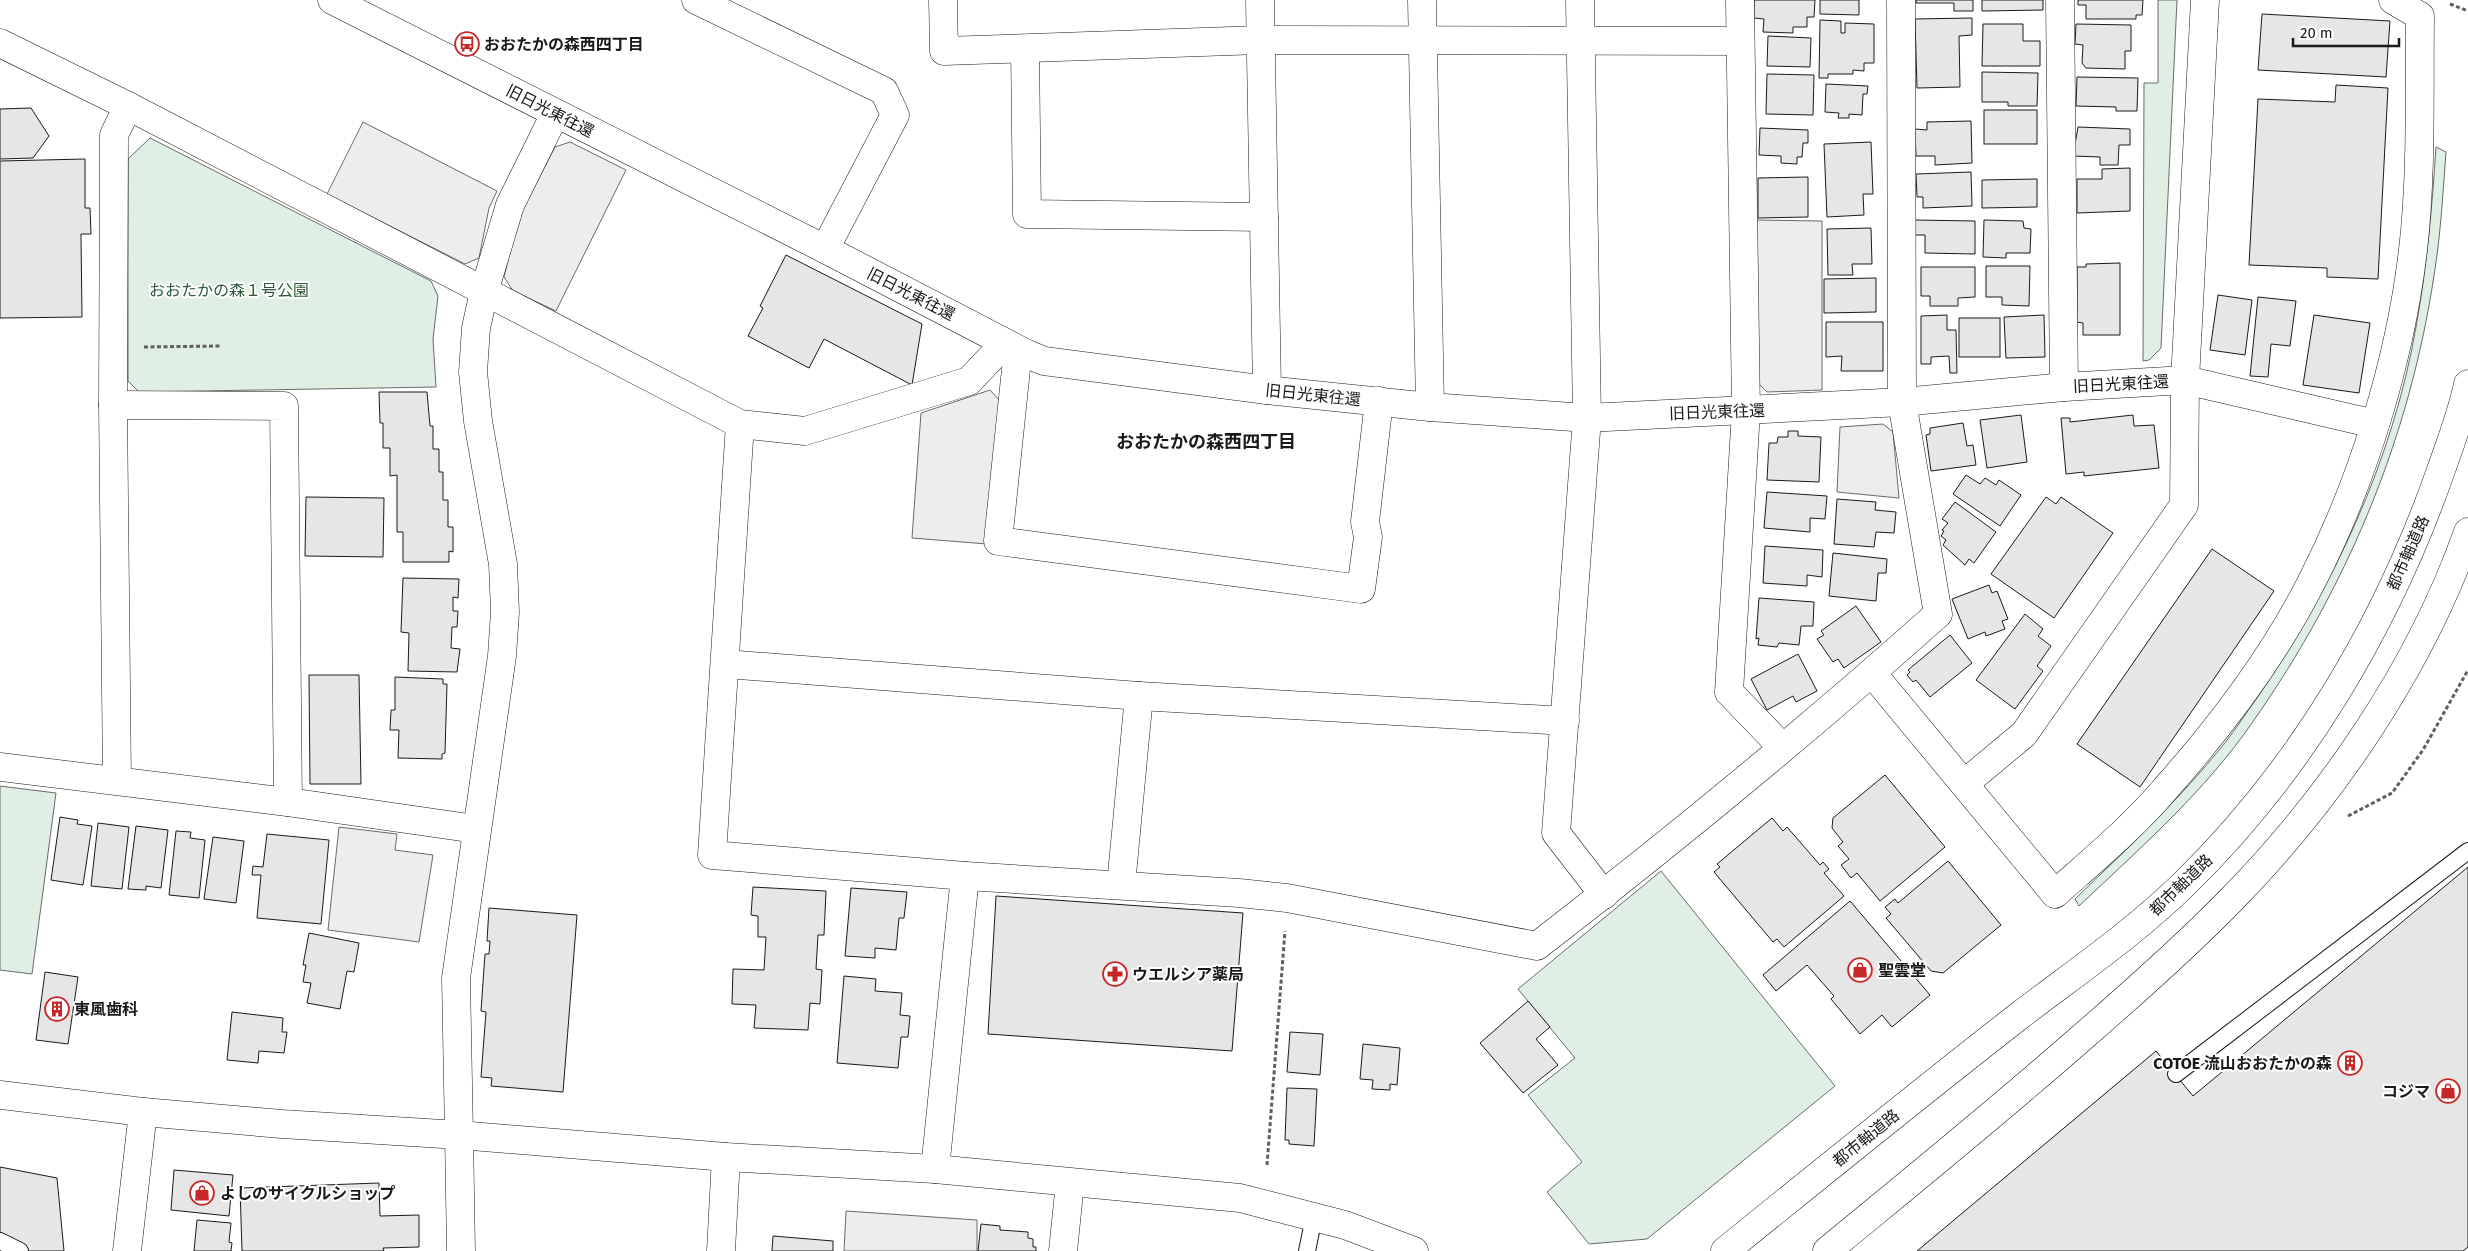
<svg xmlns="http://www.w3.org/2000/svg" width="2468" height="1251" font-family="'Fira Sans','Noto Sans JP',sans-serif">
	<rect width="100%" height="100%" fill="#fff"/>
	<!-- green -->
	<g fill="#e0efe3" stroke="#6a6a6a">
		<path d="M2158,0H2177L2161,348L2149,360L2143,361L2144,83H2158Z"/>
		<path d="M150,138L431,281L438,296L433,339L436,387L139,392L128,381V159Z"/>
		<path d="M2436,147L2446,152C2443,191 2441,230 2435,269C2410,441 2344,596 2242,737C2196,799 2135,853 2079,906L2075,899C2127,849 2179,800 2224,744C2236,729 2246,713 2257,698C2333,588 2393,460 2416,327C2427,267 2432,208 2436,147Z"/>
		<path d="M0,786L56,793L32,974L0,970Z"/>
		<path d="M1661,871L1835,1086L1647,1239L1589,1244L1547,1192L1582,1162L1528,1095L1575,1058L1518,989Z"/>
	</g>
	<!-- parking -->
	<g fill="#ededed" stroke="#6a6a6a">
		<path d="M363,122L497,191L489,208L479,258L465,264L327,194Z"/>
		<path d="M570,142L626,170L556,311L513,291L504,277L518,219L555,147Z"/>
		<path d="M1754,220L1822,221V390L1767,392L1755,380Z"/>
		<path d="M990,390L1002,403L987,544L912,538L921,413Z"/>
		<path d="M1883,424L1893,432L1899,498L1837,492L1840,427Z"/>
		<path d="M339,827L397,834L395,850L433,855L419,942L328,930Z"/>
		<path d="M846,1211L977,1220V1251H844Z"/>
	</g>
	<!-- building -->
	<g fill="#e6e6e6" stroke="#1a1a1a">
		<path d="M1754,0H1815L1814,17H1807V27H1793V33L1763,32L1764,19L1754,18Z"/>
		<path d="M1820,0H1859V15L1820,14Z"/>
		<path d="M1916,0H1973V11H1954V3H1916Z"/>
		<path d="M1982,0H2043V10L1982,11Z"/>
		<path d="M2078,0H2143L2142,15H2136V19H2086V5H2078Z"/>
		<path d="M2262,14L2390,21L2386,77L2258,70Z"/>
		<path d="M1972,18V35L1959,36L1960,87L1917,88L1915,19Z"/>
		<path d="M1820,20L1841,21V33H1845V23L1874,24V63H1864V71L1853,70V74H1828V78H1819Z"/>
		<path d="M1983,24H2023V41H2040V66H1982Z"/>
		<path d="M2076,24L2131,25V51H2125V69L2086,68L2082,63L2083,45L2075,44Z"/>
		<path d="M1768,36L1811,38L1810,67L1767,66Z"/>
		<path d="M1982,72L2038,73L2037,106H2008V102H1982Z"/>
		<path d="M1767,74L1814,75L1813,115L1766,114Z"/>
		<path d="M2077,77L2138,78L2137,111H2116V107L2076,106Z"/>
		<path d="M1826,84L1868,86L1867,94H1863L1862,115L1849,114V118H1838L1839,113L1825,112Z"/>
		<path d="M2336,85L2388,88L2378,279L2327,277V268L2249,265L2258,99L2335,102Z"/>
		<path d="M31,108L49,136L33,158L0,159V109Z"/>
		<rect x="1984" y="110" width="53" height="34"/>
		<path d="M1971,121L1972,163L1935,165V156H1916L1915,129L1927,130V122Z"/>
		<path d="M2078,127L2130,129V145H2119L2118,165H2100V157L2073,156Z"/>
		<path d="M1760,128L1808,130V143H1803L1802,157H1797V164L1781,163V156L1759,155Z"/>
		<path d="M1871,142L1873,194H1863L1864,215L1827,217L1824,144Z"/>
		<path d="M85,159V208H90L91,234H81L82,317L0,318V161Z"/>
		<path d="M2130,168V211L2077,213V179H2102V169Z"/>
		<path d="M1971,172L1972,206L1923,208V197H1917L1916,174Z"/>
		<path d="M1808,177V217L1758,218V178Z"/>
		<path d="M2037,179V207L1982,208V180Z"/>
		<path d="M1915,220L1975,221V254L1925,253V235H1915Z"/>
		<path d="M1984,220L2023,221L2024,228L2031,229L2030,253H2006V258L1983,257Z"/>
		<path d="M1871,228L1872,264H1852L1853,275H1828L1827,229Z"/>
		<path d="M786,255L922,324L912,385L824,339L809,368L748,336L763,308L760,306Z"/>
		<path d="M2120,263V335H2083V323L2077,322V267H2086V264Z"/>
		<path d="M1986,266H2030L2029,306L2002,305V297H1986Z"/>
		<path d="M1921,267H1975V297L1958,298V306H1930V296H1921Z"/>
		<path d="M1876,278V312L1824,313V279Z"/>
		<path d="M2218,295L2252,300L2245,355L2210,350Z"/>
		<path d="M2258,297L2296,301L2290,346L2271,344L2268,377L2250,376Z"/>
		<path d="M1947,315V330H1956L1957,373H1950L1949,356L1931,357V364H1921V316Z"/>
		<path d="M2044,315L2045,357L2006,358L2004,317Z"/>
		<path d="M2314,315L2370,323L2359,393L2303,385Z"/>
		<rect x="1959" y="318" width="41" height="39"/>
		<path d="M1826,322H1883V371H1841L1842,356L1826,357Z"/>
		<path d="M379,392H427L430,426H433V449H439V472H443V500H448V527H453V552L449,551V562H403V532H397V475L390,476V448H383V423H380Z"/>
		<path d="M2021,415L2027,462L1987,468L1980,420Z"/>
		<path d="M2133,415L2134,426L2154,425L2159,468L2084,476V472L2066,474L2061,418H2070V422Z"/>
		<path d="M1963,423L1967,446L1973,445L1976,465L1931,471L1926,435L1930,434V428Z"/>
		<path d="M1788,431H1798V436L1821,437L1819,482L1767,480L1769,443H1777L1778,437H1788Z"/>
		<path d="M1966,475L1980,484L1985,478L1996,485L1999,480L2021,495L2000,526L1953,494Z"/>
		<path d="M1767,492L1827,496L1825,519L1810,518V532L1764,528Z"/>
		<path d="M306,497L384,498L383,557L305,556Z"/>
		<path d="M2046,497L2056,504L2061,497L2113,533L2054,618L1991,574Z"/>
		<path d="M1837,499L1876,502L1875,510L1896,512L1894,533L1876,532L1874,547L1834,544Z"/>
		<path d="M1955,502L1996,532L1974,563L1969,559L1965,565L1943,545L1946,540L1941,536L1944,531L1942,530L1948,523L1942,519Z"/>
		<path d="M1765,546L1823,550L1822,577L1807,575V586L1763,583Z"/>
		<path d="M2212,549L2274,591L2140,787L2077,744Z"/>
		<path d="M1833,553L1887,559L1886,573H1878L1876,601L1829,596Z"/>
		<path d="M403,578L459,579L458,598L453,597V611H458L457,627H452L451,648L460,649L457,672L408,671L409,633L401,632Z"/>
		<path d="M1989,585L1992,593L1997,591L2008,619L2002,621L2005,629L1986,636L1985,632L1968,639L1952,599Z"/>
		<path d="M1759,598L1814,602L1813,626H1801L1799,645L1779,643L1777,647L1758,645L1759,638L1756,639Z"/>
		<path d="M1856,606L1881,642L1844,668L1838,659L1833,662L1817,639L1824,635L1821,631Z"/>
		<path d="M2025,614L2043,629L2038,636L2051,646L2037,666L2043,671L2015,709L1976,680Z"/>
		<path d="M1950,635L1972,663L1930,697L1916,680L1913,682L1907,675L1910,672L1908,670Z"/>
		<path d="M1798,654L1817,691L1796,702L1793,696L1767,710L1751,679Z"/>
		<path d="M309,675H359L361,784H310Z"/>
		<path d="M395,677L443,679V684H447L445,753L442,754V759L398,758L399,730H390L391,710H395Z"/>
		<path d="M1885,775L1945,847L1880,901L1857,873L1851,878L1841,865L1849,859L1838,846L1843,842L1832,828L1833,818Z"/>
		<path d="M60,817L78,820L77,824L92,826L83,885L51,880Z"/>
		<path d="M1772,818L1783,831L1787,827L1820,865L1823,862L1829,869L1824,873L1844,896L1784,947L1777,939L1773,942L1714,872L1720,867L1717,864Z"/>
		<path d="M98,823L129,827L122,889L91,886Z"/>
		<path d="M136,826L168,830L161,888L146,886V890L128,889Z"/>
		<path d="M176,831L191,832L190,838L205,840L199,898L169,895Z"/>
		<path d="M267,834L329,840L321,924L257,918L261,875H252L253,866L263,867Z"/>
		<path d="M213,837L244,841L236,903L204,899Z"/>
		<path d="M1948,861L2001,925L1943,973L1931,971L1886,918L1891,914L1885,907L1895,899L1898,903Z"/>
		<path d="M2468,867V1247L2463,1251H1917L2156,1051L2193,1096Z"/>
		<path d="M753,887L826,891L824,935H818L816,969L822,970L820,1004L810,1003L808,1030L754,1028L756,1005L732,1004L733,969L764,970L766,937H758V916L751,915Z"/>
		<path d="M851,888L907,892L904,918H899L896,950L875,948V958L845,956Z"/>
		<path d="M996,896L1243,913L1232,1051L988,1034Z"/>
		<path d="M1850,901L1930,995L1892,1027L1882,1015L1860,1034L1831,999L1834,996L1807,965L1776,991L1763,975Z"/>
		<path d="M489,908L577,915L563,1092L491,1086L492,1078L481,1077L486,1012L481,1011L485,954H489L490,941H487Z"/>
		<path d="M309,933L359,943L354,972L347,971L340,1009L307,1003L311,983L303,982L306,965H303Z"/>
		<path d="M45,972L78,977L68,1044L36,1040Z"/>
		<path d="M844,976L876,979L875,991L902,993L900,1015L910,1016L908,1037H901L898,1068L837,1063Z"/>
		<path d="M1528,1001L1550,1027L1536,1039L1558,1065L1523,1093L1480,1043Z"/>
		<path d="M232,1012L283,1018L282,1032H287L284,1053L259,1051L258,1063L227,1060Z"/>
		<path d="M1290,1032L1323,1034L1320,1075L1287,1072Z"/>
		<path d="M1363,1044L1400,1048L1397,1085L1390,1084V1090L1372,1089L1373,1080L1360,1079Z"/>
		<path d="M1287,1088L1317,1089L1314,1146L1289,1144V1140H1285Z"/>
		<path d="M0,1167L57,1178L64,1251H0Z"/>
		<path d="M174,1170L233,1175L229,1216L171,1210Z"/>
		<path d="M379,1183L380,1216L419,1215V1247L383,1248L384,1251H242L240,1188Z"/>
		<path d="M197,1220L231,1223L229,1242L232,1243L231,1251H194Z"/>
		<path d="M981,1224L1000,1226V1230L1028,1232V1238L1033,1239V1247H1036V1251H978Z"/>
		<path d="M773,1236L833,1241V1251H772Z"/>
	</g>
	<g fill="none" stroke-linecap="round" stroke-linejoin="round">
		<!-- lane casing -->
		<g stroke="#1a1a1a" stroke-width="18">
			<g id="lane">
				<path d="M2176,1074L2468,851"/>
				<path d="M0,1241L20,1251"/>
				<path d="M1307,1251L1314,1217"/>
			</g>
		</g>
		<!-- street casing -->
		<g stroke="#1a1a1a" stroke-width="29">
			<g id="street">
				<path d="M332,0L825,249L1027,354L1044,361L1267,390L1430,407L1587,418L1902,402L2064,387L2185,380L2375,424"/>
				<path d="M696,0L884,91L895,115L825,249"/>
				<path d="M943,0L944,51L1260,40L1740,41"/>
				<path d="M1260,0L1267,390"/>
				<path d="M1422,0L1430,407"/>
				<path d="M1580,0L1587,418L1556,833L1604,895"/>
				<path d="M1740,0L1746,411L1729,692L1782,747"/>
				<path d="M2060,0L2064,387"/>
				<path d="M0,43L128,106L740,424L805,431L969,381L1005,343"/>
				<path d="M1025,49L1027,214L1264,217"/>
				<path d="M1018,350L998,541L1361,589L1368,537L1365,522L1379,401"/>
				<path d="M113,405L284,406L288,802"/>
				<path d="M740,424L712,855L965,876L1239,893L1287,898L1537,946C1674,840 1809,729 1938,614L1902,402L1901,0"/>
				<path d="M726,664L1139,696L1565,721"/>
				<path d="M1872,673L2055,894C2093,860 2133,827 2166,788C2222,725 2274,656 2312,581C2363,481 2400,361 2413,250C2422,173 2419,93 2420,16L2393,0"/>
				<path d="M0,767L288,802L476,829"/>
				<path d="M117,780L113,405L114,135L128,106"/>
				<path d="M1964,784L2024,734L2184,505L2185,380L2205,0"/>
				<path d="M1121,885L1139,696"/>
				<path d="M459,1135L456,978L502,656L505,612L503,564L478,421L473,372L476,328L484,292L510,205L555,114"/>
				<path d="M935,1169L965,876"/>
				<path d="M127,1251L143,1112"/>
				<path d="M721,1251L726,1157"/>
				<path d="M1063,1251L1070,1183"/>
			</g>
		</g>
		<!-- secondary casing -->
		<g stroke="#1a1a1a" stroke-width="29">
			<g id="secondary">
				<path d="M0,1095L143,1112L282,1124L459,1135L726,1157L935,1169L1240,1198L1345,1225L1414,1251"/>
				<path d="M459,1135L461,1251"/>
			</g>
		</g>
		<!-- primary casing -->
		<g stroke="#1a1a1a" stroke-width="29">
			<g id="primary">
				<path d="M1725,1251C1823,1172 1920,1093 2019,1016C2075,973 2134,933 2184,884C2301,770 2386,626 2440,473C2450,444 2462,414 2468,384"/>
				<path d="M1827,1251C1912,1181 1997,1112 2079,1040C2131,995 2183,949 2231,900C2331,798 2420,668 2468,532"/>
			</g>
		</g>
		<!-- path -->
		<g stroke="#5f5f5f" stroke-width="3" stroke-dasharray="4 2.5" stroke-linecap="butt">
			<path d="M2450,4L2468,11"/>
			<path d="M144,347L222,346"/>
			<path d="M2348,816L2392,793L2423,750L2468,670"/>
			<path d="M1267,1165L1285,931"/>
		</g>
		<!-- lane -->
		<use href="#lane" stroke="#fff" stroke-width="16"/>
		<!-- street -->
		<use href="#street" stroke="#fff" stroke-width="28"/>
		<!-- secondary -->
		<use href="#secondary" stroke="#fff" stroke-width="28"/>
		<!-- primary -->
		<use href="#primary" stroke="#fff" stroke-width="28"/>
	</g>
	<!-- icons -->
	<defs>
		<g id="bus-ring" transform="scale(1.25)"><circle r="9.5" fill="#fff" stroke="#c62828" stroke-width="1.5"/><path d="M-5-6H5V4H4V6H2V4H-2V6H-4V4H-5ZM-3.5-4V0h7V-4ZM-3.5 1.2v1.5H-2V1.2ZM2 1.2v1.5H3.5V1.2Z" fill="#c62828"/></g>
		<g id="shop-ring" transform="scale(1.25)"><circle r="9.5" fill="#fff" stroke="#c62828" stroke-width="1.5"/><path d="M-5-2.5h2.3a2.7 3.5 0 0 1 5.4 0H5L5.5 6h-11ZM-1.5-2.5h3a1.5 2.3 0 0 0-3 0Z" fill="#c62828"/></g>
		<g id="pharmacy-ring" transform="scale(1.25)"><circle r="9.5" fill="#fff" stroke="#c62828" stroke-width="1.5"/><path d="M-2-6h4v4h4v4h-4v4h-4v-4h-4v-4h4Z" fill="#c62828"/></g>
		<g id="building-ring" transform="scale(1.25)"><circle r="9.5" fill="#fff" stroke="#c62828" stroke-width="1.5"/><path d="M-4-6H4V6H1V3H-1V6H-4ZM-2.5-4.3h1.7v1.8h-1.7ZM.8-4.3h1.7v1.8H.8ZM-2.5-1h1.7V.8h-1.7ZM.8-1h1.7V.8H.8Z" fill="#c62828"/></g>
	</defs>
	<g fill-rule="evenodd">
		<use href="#bus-ring" x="467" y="44"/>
		<use href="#shop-ring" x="1860" y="970"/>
		<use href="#pharmacy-ring" x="1115" y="974"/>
		<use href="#building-ring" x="57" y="1009"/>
		<use href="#building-ring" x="2350" y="1063"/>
		<use href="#shop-ring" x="2448" y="1091"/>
		<use href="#shop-ring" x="202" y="1193"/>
	</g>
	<g text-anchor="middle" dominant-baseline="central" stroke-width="4" stroke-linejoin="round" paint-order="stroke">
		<!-- poi labels -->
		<g font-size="16" font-weight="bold" fill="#1a1a1a" stroke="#fff" text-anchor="start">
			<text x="484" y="44">おおたかの森西四丁目</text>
			<text x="1878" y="970">聖雲堂</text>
			<text x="1132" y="974">ウエルシア薬局</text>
			<text x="74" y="1009">東風歯科</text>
			<text x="2332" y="1063" text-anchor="end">COTOE 流山おおたかの森</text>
			<text x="2430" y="1091" text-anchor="end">コジマ</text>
			<text x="220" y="1193">よしのサイクルショップ</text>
		</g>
		<!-- street labels -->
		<g font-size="16" fill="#1a1a1a" stroke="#fff">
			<text transform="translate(550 111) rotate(27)">旧日光東往還</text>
			<text transform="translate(911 294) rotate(27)">旧日光東往還</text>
			<text transform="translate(2121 384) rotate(-3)">旧日光東往還</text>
			<text transform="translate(1313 395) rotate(6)">旧日光東往還</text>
			<text transform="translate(1717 412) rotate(-2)">旧日光東往還</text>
			<text transform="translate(2408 553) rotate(-66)">都市軸道路</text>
			<text transform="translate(2181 885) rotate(-44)">都市軸道路</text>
			<text transform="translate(1866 1138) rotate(-39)">都市軸道路</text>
		</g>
		<!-- park labels -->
		<g font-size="16" fill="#2b5a34" stroke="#fff">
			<text x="229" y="290">おおたかの森１号公園</text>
		</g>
		<!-- neighbourhood labels -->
		<g font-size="18" font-weight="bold" fill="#1a1a1a" stroke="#fff">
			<text x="1206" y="442">おおたかの森西四丁目</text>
		</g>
	</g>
	<!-- scale -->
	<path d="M2293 38v8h106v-8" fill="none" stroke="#1a1a1a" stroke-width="2.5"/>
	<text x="2300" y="38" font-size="15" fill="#1a1a1a" stroke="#ffffff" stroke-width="4" paint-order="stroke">20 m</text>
</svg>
